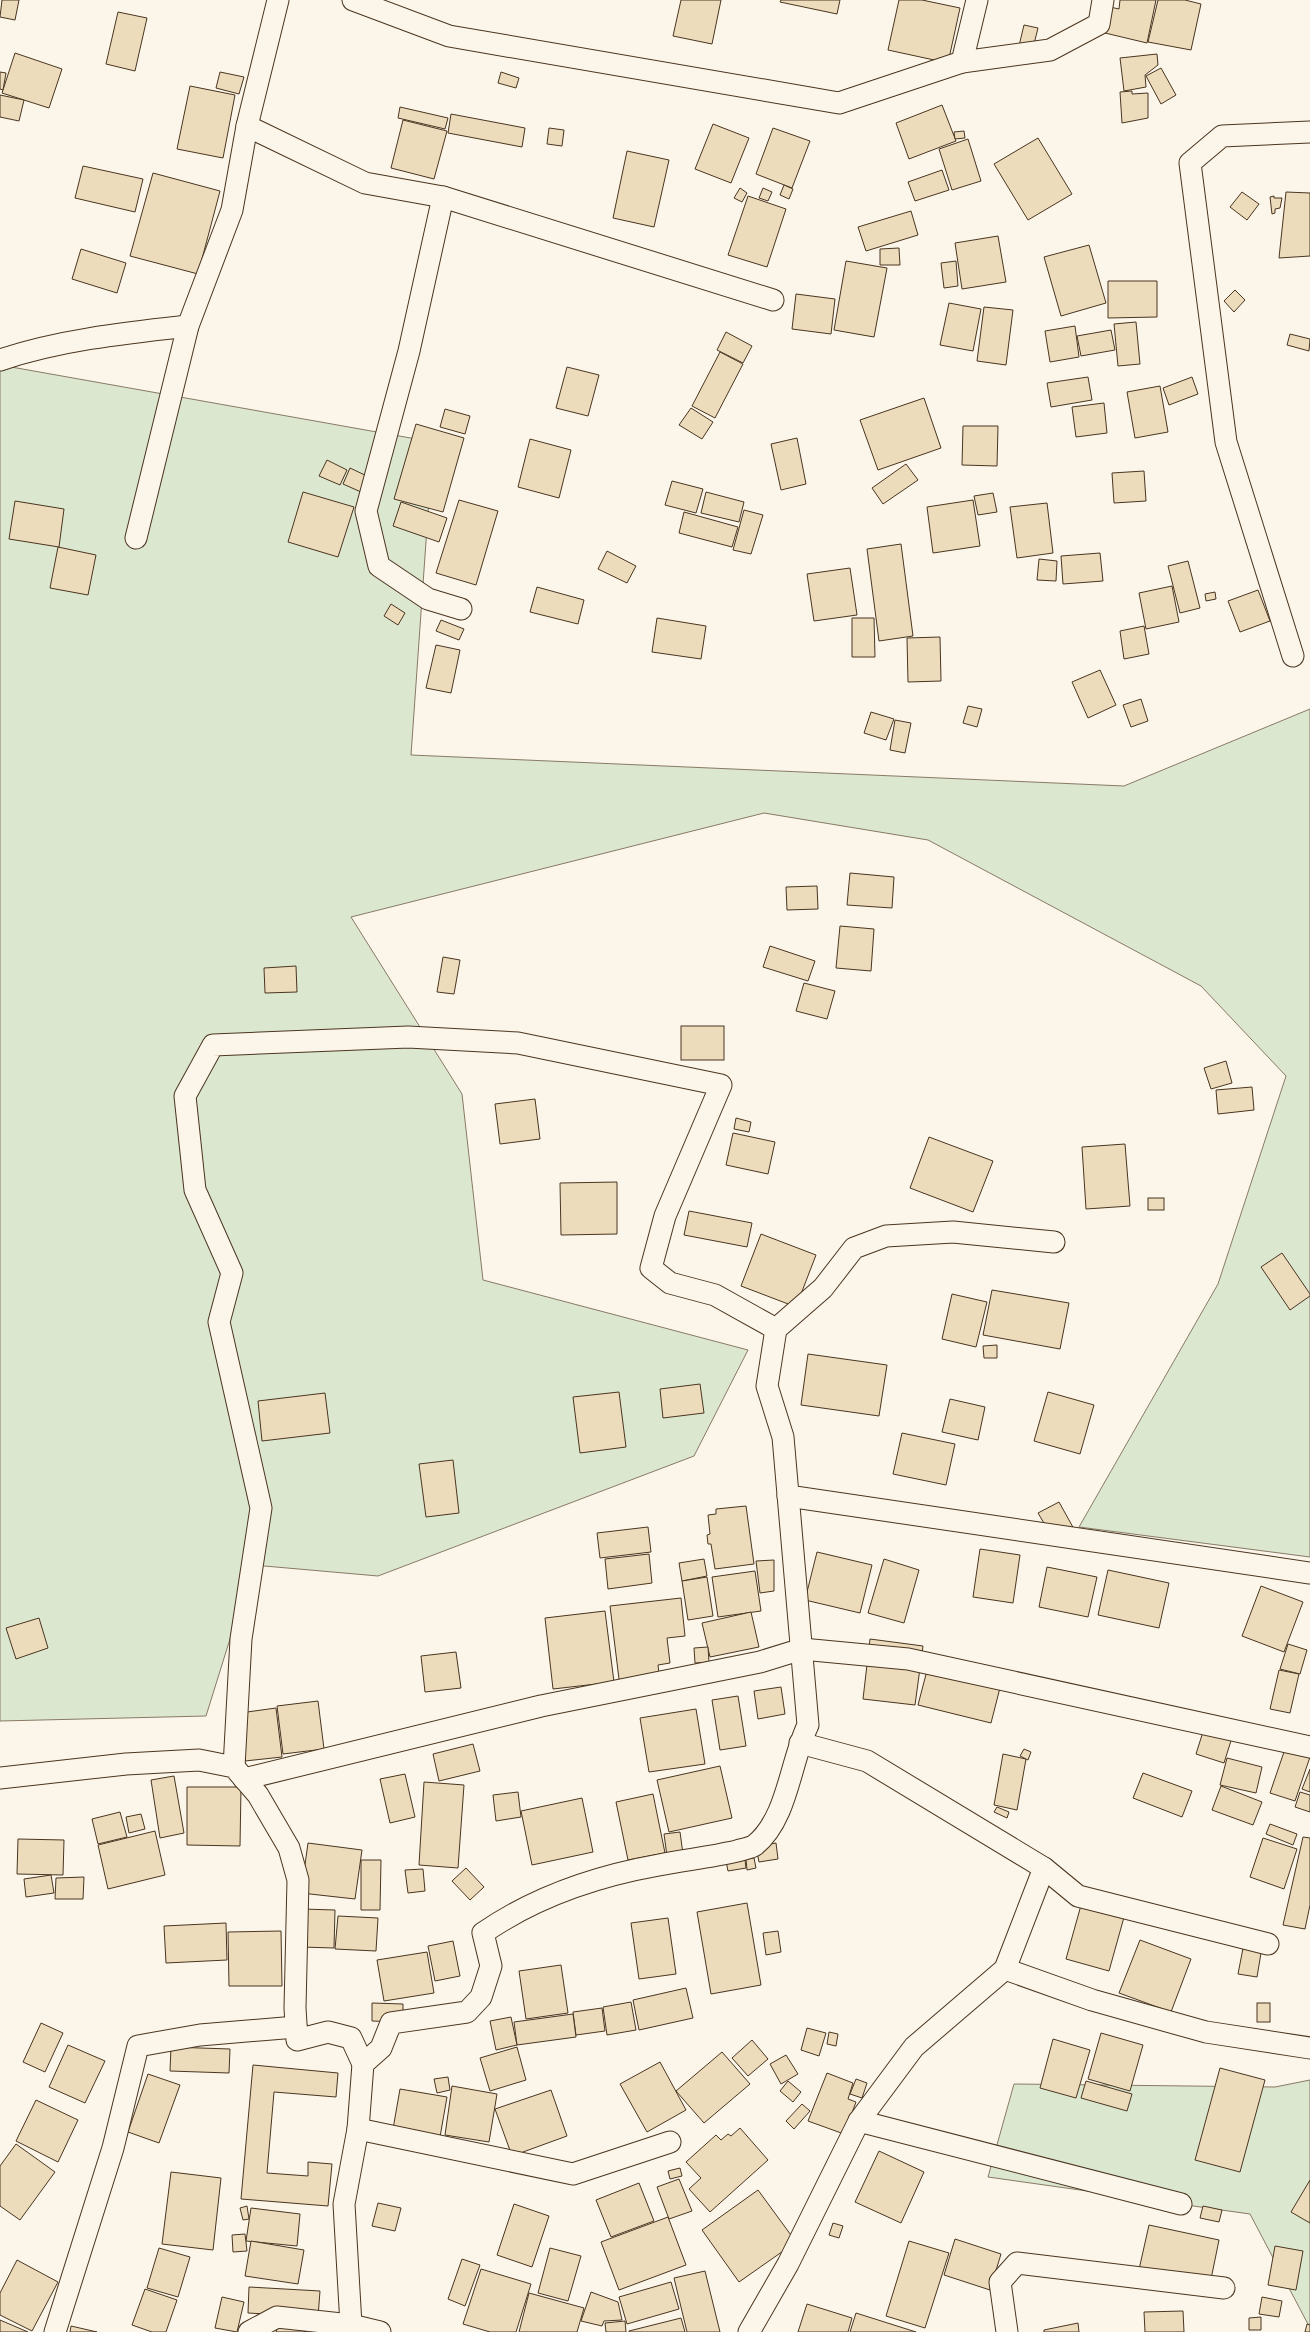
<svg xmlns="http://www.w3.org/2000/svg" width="1310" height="2332" font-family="'Golos Text',sans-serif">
	<rect width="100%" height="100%" fill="#fbf6e9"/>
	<!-- green -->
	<g fill="#dce7d0" stroke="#887966">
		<path d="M0,365L433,442L411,755L1124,786L1310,709V1557L1079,1527L1218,1284L1286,1076L1201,986L928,840L764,813L351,917L462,1094L483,1280L748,1350L694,1456L378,1576L253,1565L206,1716L0,1721Z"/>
		<path d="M1310,2080V2328L1250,2214L988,2177L1014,2084L1275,2087Z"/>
	</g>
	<!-- building -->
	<g fill="#ecdcbc" stroke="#4a3520">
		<path d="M2,0H19L15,20L0,17Z"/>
		<path d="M681,0H721L712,44L673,36Z"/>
		<path d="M781,0H840L837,14L780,2Z"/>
		<path d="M899,0H922L960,8L948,63L888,50Z"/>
		<path d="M1120,0H1156L1147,43L1105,33L1110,7L1119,9Z"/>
		<path d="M1158,0H1185L1201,4L1191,50L1148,42Z"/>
		<path d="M118,12L147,18L135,71L106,64Z"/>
		<path d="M1024,25L1038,28L1032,52L1018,50Z"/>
		<path d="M15,53L62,69L49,108L2,93Z"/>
		<path d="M1157,54L1158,65L1145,75L1146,87L1124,91L1120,58Z"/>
		<path d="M1161,68L1176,95L1161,104L1146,76Z"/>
		<path d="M0,72L6,73L3,90L0,89Z"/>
		<path d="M220,72L244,77L239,94L216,88Z"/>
		<path d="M501,72L519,78L516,88L498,83Z"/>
		<path d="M190,86L235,95L223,158L177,149Z"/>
		<path d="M1132,91V94L1148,93V118L1122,123L1120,92Z"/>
		<path d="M0,95L24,100L19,121L0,117Z"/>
		<path d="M942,105L956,141L909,159L896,123Z"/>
		<path d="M400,107L448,118L445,129L398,118Z"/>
		<path d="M451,114L525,128L522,147L448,133Z"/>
		<path d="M403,120L447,131L434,179L391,168Z"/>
		<path d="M713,124L749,138L731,183L695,169Z"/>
		<path d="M549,128L564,130L562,146L547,144Z"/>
		<path d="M773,128L810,141L792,188L756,174Z"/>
		<path d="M964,131L965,138L955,139L954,132Z"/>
		<path d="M1038,138L1072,194L1028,220L994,164Z"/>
		<path d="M968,139L981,181L952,190L939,149Z"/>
		<path d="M627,151L669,160L654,227L613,218Z"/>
		<path d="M83,166L143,179L135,212L75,198Z"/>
		<path d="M942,170L949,190L915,201L908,182Z"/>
		<path d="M153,173L220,191L198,274L130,256Z"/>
		<path d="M784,185L793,189L789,199L780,195Z"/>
		<path d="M740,188L747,193L742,202L734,198Z"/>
		<path d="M763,188L772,192L768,201L759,198Z"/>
		<path d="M1242,192L1259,204L1247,220L1230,207Z"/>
		<path d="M1286,192L1310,193V256L1279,258Z"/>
		<path d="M748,196L786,209L767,267L728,255Z"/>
		<path d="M1274,196V198H1282L1280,208L1275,209V213L1272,214L1270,197Z"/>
		<path d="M911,211L918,235L866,251L858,227Z"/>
		<path d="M998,236L1006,282L962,289L955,243Z"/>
		<path d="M1089,245L1106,303L1061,316L1044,257Z"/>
		<path d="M899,248L900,265H880V249Z"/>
		<path d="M81,249L126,263L117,293L72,279Z"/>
		<path d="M846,261L887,268L874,337L834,330Z"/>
		<path d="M956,261L958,286L944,288L941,263Z"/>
		<path d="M1108,281H1157V317L1108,318Z"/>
		<path d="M1235,290L1245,300L1234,312L1224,301Z"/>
		<path d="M796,294L835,299L831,334L792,329Z"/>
		<path d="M949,303L981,309L973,351L940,345Z"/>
		<path d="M984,307L1013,310L1006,365L977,361Z"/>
		<path d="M1136,322L1140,364L1118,366L1114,324Z"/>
		<path d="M1075,326L1079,357L1050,362L1045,331Z"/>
		<path d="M1111,330L1115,350L1081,356L1077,336Z"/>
		<path d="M726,332L752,346L743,363L717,350Z"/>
		<path d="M1290,334L1310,339L1309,351L1287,345Z"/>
		<path d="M720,352L743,364L715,418L692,406Z"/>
		<path d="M567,367L599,375L588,416L556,408Z"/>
		<path d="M1088,377L1092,400L1051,407L1047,383Z"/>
		<path d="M1192,377L1198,394L1169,405L1163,388Z"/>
		<path d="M1160,386L1168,432L1135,438L1127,392Z"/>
		<path d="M924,398L941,448L878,470L860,420Z"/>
		<path d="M1104,403L1107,433L1076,437L1072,407Z"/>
		<path d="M691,408L713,422L702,439L679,425Z"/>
		<path d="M445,409L470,416L465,434L440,427Z"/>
		<path d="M416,424L464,438L443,512L394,499Z"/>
		<path d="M963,426H998L997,466L962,465Z"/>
		<path d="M797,438L806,484L781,490L771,444Z"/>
		<path d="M530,439L571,450L559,498L518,487Z"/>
		<path d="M327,460L347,470L340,485L319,476Z"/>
		<path d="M906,464L918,480L883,504L872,488Z"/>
		<path d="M350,468L369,477L361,492L343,484Z"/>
		<path d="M1144,471L1146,501L1114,503L1112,473Z"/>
		<path d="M672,481L703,489L696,513L665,505Z"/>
		<path d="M303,492L354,507L338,557L288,542Z"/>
		<path d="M706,492L744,502L739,522L701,513Z"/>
		<path d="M993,493L997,512L978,515L974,496Z"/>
		<path d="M459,500L498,511L476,585L436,573Z"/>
		<path d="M973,500L980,546L933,553L927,507Z"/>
		<path d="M15,501L64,509L59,547L9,539Z"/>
		<path d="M401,502L447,518L439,542L393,526Z"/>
		<path d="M1047,503L1053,553L1017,558L1010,507Z"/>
		<path d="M744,510L763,515L751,554L733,550Z"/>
		<path d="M684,512L738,527L732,547L679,533Z"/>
		<path d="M901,544L913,636L879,641L867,549Z"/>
		<path d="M58,547L96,555L88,595L50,588Z"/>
		<path d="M607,551L636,566L627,583L598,569Z"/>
		<path d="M1100,553L1103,581L1063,584L1061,556Z"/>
		<path d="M1039,559L1057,561L1056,581L1037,580Z"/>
		<path d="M1188,561L1200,608L1180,613L1168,566Z"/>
		<path d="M850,568L857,615L814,621L807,574Z"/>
		<path d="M1172,586L1179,622L1146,629L1139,593Z"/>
		<path d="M537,587L584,600L578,624L530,612Z"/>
		<path d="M1258,590L1270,621L1240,632L1228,601Z"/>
		<path d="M1215,592L1216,599L1206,601L1205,594Z"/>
		<path d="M391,604L405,613L398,625L384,616Z"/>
		<path d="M657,618L706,626L701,659L652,652Z"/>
		<path d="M852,618H874L875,657H852Z"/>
		<path d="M441,620L464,629L459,640L436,631Z"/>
		<path d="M1144,626L1149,654L1124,659L1120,631Z"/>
		<path d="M940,637L941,681L908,682L907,638Z"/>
		<path d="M436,645L460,650L451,693L426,688Z"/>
		<path d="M1100,670L1116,705L1088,718L1072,682Z"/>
		<path d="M1141,699L1148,721L1131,727L1123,705Z"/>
		<path d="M968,706L982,709L977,727L963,723Z"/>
		<path d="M871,712L894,719L886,740L864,733Z"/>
		<path d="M895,720L911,723L905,753L890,750Z"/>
		<path d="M850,873L894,877L892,908L847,905Z"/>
		<path d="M817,886L818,909L787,910L786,887Z"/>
		<path d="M840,926L874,929L871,971L836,968Z"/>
		<path d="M770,946L815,961L808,981L763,967Z"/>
		<path d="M443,957L460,960L454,994L437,992Z"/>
		<path d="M296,966L297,992L265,993L264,968Z"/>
		<path d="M804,983L835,991L827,1019L796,1011Z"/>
		<rect x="681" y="1026" width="43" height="34"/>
		<path d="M1226,1061L1232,1083L1211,1089L1204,1068Z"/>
		<path d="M1252,1087L1254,1110L1218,1114L1216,1090Z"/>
		<path d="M535,1099L540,1139L500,1144L495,1104Z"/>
		<path d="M736,1118L751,1122L749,1132L734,1129Z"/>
		<path d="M733,1133L775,1142L768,1174L726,1165Z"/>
		<path d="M929,1137L993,1161L973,1212L910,1188Z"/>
		<path d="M1125,1144L1130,1206L1086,1209L1082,1147Z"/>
		<path d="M617,1182V1234L561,1235L560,1183Z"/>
		<rect x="1148" y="1198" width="16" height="12"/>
		<path d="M689,1211L752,1223L747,1247L684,1235Z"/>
		<path d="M761,1234L816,1255L796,1307L741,1286Z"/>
		<path d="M1282,1253L1310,1294V1296L1290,1310L1261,1267Z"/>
		<path d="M992,1290L1069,1303L1060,1349L983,1335Z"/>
		<path d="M952,1294L987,1302L976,1347L942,1339Z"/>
		<path d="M997,1345V1358H984L983,1346Z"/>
		<path d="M808,1354L887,1365L879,1416L801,1405Z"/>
		<path d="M700,1384L704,1413L663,1418L660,1389Z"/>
		<path d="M619,1392L626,1447L580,1453L573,1397Z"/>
		<path d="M1048,1392L1094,1405L1080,1454L1034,1441Z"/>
		<path d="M325,1393L330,1433L262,1441L258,1401Z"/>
		<path d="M950,1399L985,1407L978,1440L942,1432Z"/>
		<path d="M902,1433L955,1444L946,1485L893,1474Z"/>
		<path d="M453,1460L459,1513L426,1517L419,1464Z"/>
		<path d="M1059,1502L1074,1529L1054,1540L1038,1513Z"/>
		<path d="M746,1506L754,1564L715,1569L711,1544H708L707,1535L710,1534L708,1515L716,1514V1509Z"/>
		<path d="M648,1527L651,1552L600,1558L597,1533Z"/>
		<path d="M980,1549L1020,1555L1013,1603L973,1597Z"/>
		<path d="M817,1552L872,1565L860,1613L805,1600Z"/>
		<path d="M649,1554L652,1583L608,1589L605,1559Z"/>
		<path d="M704,1559L707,1576L682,1581L679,1563Z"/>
		<path d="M884,1559L919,1570L904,1623L868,1613Z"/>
		<path d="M774,1560V1591L760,1593L756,1561Z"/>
		<path d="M1047,1567L1097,1577L1088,1617L1039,1607Z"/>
		<path d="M1108,1570L1169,1583L1159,1628L1098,1615Z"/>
		<path d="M755,1571L761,1611L718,1617L712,1577Z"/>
		<path d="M707,1577L713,1616L688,1620L682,1581Z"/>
		<path d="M1261,1586L1303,1602L1284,1652L1242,1636Z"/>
		<path d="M681,1598L685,1636L667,1638L670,1663L658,1665L660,1682L620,1687L610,1606Z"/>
		<path d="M605,1611L614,1682L553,1689L545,1618Z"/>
		<path d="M751,1612L759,1647L710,1657L702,1623Z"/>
		<path d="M39,1618L48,1648L16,1659L6,1628Z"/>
		<path d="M870,1639L923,1646L915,1705L863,1699Z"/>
		<path d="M1288,1644L1307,1650L1300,1674L1280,1669Z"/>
		<path d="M708,1647L709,1662L695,1663L694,1648Z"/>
		<path d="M456,1652L461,1688L425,1692L421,1656Z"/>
		<path d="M930,1659L1003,1676L991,1723L918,1705Z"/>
		<path d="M1279,1670L1299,1674L1290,1713L1270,1709Z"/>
		<path d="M781,1687L785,1714L758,1719L754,1691Z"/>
		<path d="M738,1696L746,1746L720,1750L712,1700Z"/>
		<path d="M318,1701L324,1749L283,1754L277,1706Z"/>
		<path d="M276,1708L282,1757L245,1761L240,1713Z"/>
		<path d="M696,1709L705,1764L649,1772L640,1718Z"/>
		<path d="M1207,1719L1235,1728L1224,1763L1196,1754Z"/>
		<path d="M473,1744L480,1771L439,1781L433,1754Z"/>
		<path d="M1286,1746L1310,1757L1295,1801L1270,1793Z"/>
		<path d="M1024,1749L1031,1752L1028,1760L1020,1756Z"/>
		<path d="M1003,1754L1026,1759L1017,1810L994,1805Z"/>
		<path d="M1227,1758L1262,1767L1256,1793L1220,1785Z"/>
		<path d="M720,1766L732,1818L669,1832L657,1780Z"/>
		<path d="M1310,1769V1792L1302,1789Z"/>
		<path d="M1143,1773L1192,1791L1182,1817L1133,1798Z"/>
		<path d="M405,1774L415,1817L390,1823L380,1779Z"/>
		<path d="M174,1776L184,1833L160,1838L151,1780Z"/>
		<path d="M424,1782L464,1785L458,1868L419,1865Z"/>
		<path d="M1221,1786L1262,1802L1253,1825L1212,1810Z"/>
		<path d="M187,1787H241L240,1846L187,1845Z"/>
		<path d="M518,1792L521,1817L496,1821L493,1795Z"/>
		<path d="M1300,1792L1310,1795V1812L1295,1807Z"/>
		<path d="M653,1794L665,1853L628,1860L616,1802Z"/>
		<path d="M582,1798L593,1852L532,1865L521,1811Z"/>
		<path d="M997,1807L1009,1812L1007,1818L994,1812Z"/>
		<path d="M120,1812L127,1837L98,1844L92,1819Z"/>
		<path d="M141,1814L145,1829L129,1833L126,1817Z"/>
		<path d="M1270,1824L1297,1834L1293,1845L1266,1834Z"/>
		<path d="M155,1831L165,1875L108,1889L98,1845Z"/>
		<path d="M680,1832L683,1854L667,1856L664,1834Z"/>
		<path d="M1303,1837L1310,1838V1905L1305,1929L1283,1925Z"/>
		<path d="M1263,1838L1297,1849L1284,1889L1250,1877Z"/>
		<path d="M18,1839L64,1840L63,1875L17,1874Z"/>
		<path d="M308,1843L362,1850L355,1899L301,1893Z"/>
		<path d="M776,1843L778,1859L759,1862L756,1847Z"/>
		<path d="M744,1852L746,1868L728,1871L725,1856Z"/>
		<path d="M754,1858L756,1868L747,1870L746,1859Z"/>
		<path d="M361,1860H381L380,1910H361Z"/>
		<path d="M466,1868L484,1887L470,1900L452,1881Z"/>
		<path d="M423,1869L425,1891L408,1893L405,1870Z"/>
		<path d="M51,1875L54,1893L26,1897L24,1879Z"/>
		<path d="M84,1877L83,1899H55L56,1878Z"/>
		<path d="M1083,1898L1126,1910L1109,1971L1066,1959Z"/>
		<path d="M747,1903L761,1985L711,1994L697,1912Z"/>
		<path d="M302,1909L335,1910L334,1948L301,1947Z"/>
		<path d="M338,1916L378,1918L376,1951L335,1949Z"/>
		<path d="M668,1918L676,1974L639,1979L631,1923Z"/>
		<path d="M226,1923L227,1960L166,1963L164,1926Z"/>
		<path d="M281,1931L282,1986H229L228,1932Z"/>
		<path d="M778,1931L781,1952L766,1955L763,1933Z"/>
		<path d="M1245,1938L1263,1941L1257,1977L1238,1974Z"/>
		<path d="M1140,1940L1191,1959L1171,2012L1119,1993Z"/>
		<path d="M453,1941L460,1976L435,1981L428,1946Z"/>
		<path d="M427,1952L434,1993L384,2001L377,1960Z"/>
		<path d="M561,1965L568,2013L526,2019L519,1971Z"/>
		<path d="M686,1988L693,2018L639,2030L633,2000Z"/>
		<path d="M631,2002L636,2030L607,2035L603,2007Z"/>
		<path d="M372,2003L403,2004V2022L372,2021Z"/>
		<rect x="1257" y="2003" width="13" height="19"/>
		<path d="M602,2008L605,2031L576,2035L573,2012Z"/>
		<path d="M573,2014L576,2037L517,2045L514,2022Z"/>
		<path d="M511,2017L517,2045L496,2050L490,2021Z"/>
		<path d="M41,2023L63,2033L45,2072L23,2062Z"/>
		<path d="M807,2028L826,2033L819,2056L801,2050Z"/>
		<path d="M829,2032L838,2034L836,2046L827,2044Z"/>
		<path d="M1101,2033L1143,2045L1130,2091L1088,2079Z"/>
		<path d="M1053,2039L1090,2050L1076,2098L1040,2088Z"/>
		<path d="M752,2040L768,2059L748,2076L732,2058Z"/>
		<path d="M68,2045L105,2061L85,2103L49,2087Z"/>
		<path d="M171,2047L230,2049L229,2073L170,2071Z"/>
		<path d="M517,2047L526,2080L490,2091L480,2058Z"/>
		<path d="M722,2052L750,2084L704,2123L676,2091Z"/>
		<path d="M786,2055L798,2074L781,2084L770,2064Z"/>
		<path d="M660,2062L686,2110L647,2132L620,2084Z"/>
		<path d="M253,2065L338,2073L336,2097L274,2092L267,2173L308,2176V2162L332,2164L328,2206L241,2199Z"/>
		<path d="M1220,2068L1265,2080L1240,2172L1195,2160Z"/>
		<path d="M827,2073L853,2083L848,2099L856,2102L844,2134L808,2121Z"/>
		<path d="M148,2074L180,2085L159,2143L128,2132Z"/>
		<path d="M448,2077L450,2090L437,2093L434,2079Z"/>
		<path d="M856,2079L867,2083L862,2098L850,2094Z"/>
		<path d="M788,2081L801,2092L793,2102L780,2091Z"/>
		<path d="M1086,2081L1132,2094L1127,2111L1081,2098Z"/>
		<path d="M452,2086L497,2094L489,2142L445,2135Z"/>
		<path d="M400,2089L447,2097L440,2137L393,2129Z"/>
		<path d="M551,2090L567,2136L512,2156L495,2109Z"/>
		<path d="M36,2100L78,2120L58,2162L16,2141Z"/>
		<path d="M802,2104L810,2111L794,2129L786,2121Z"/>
		<path d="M740,2128L768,2160L710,2212L689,2189L701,2178L686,2162L716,2135L721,2140L728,2134L731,2136Z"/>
		<path d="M16,2144L55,2172L20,2220L0,2206V2166Z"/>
		<path d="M879,2151L924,2172L901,2223L855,2202Z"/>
		<path d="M680,2168L682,2176L670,2179L668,2171Z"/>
		<path d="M171,2172L221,2178L213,2250L162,2244Z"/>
		<path d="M679,2179L692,2211L669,2219L657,2187Z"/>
		<path d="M1310,2180V2223L1291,2212Z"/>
		<path d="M639,2183L654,2221L611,2237L596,2200Z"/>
		<path d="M758,2190L796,2242L739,2282L702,2230Z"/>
		<path d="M378,2203L401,2208L395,2231L372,2226Z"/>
		<path d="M514,2204L549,2216L532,2267L497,2255Z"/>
		<path d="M247,2206L249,2219L243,2220L240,2208Z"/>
		<path d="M1203,2206L1222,2210L1219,2222L1200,2218Z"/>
		<path d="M251,2208L300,2214L297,2246L246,2241Z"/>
		<path d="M668,2217L686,2265L619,2290L601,2242Z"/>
		<path d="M833,2223L843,2226L839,2238L829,2235Z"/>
		<path d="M1149,2225L1219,2240L1209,2289L1138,2274Z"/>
		<path d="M245,2234L247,2251L233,2252L232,2235Z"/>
		<path d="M955,2239L1001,2254L990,2290L944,2275Z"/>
		<path d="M251,2241L304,2250L298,2284L245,2276Z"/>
		<path d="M909,2241L949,2253L925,2328L886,2316Z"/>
		<path d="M1275,2246L1303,2251L1296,2290L1268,2285Z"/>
		<path d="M159,2248L190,2257L178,2297L147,2288Z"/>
		<path d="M550,2248L581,2256L568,2301L538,2293Z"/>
		<path d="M462,2259L480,2265L465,2306L448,2299Z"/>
		<path d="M17,2260L58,2282L32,2331L0,2315V2293Z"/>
		<path d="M481,2269L531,2284L516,2332H490L463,2324Z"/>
		<path d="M705,2271L720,2332H687L674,2278Z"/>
		<path d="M671,2282L679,2309L627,2324L619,2297Z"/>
		<path d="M249,2287L320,2291L318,2317L248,2313Z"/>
		<path d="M145,2289L177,2300L166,2332H152L132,2325Z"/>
		<path d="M591,2292L618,2302L622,2320L604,2321L602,2326L581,2321Z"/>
		<path d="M529,2293L584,2308L577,2332H519Z"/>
		<path d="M222,2297L244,2302L237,2332L215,2328Z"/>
		<path d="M1262,2297L1282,2301L1279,2317L1259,2314Z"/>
		<path d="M807,2304L852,2318L848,2332H798Z"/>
		<path d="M1183,2311L1184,2332H1145L1144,2312Z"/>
		<path d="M856,2313L916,2332H850Z"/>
		<path d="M1261,2317V2330H1249V2318Z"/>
		<path d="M681,2318L685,2332H629V2331Z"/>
		<path d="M0,2320L28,2332H0Z"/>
		<path d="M625,2321L626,2332H606L605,2323Z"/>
		<path d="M279,2323L307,2332H276Z"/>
		<path d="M1078,2323L1079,2332H1044V2330Z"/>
		<path d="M1307,2324L1310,2325V2332H1305Z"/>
		<path d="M71,2326L97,2332H70Z"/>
	</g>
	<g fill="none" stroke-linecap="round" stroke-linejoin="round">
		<!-- street casing -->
		<g stroke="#4a3520" stroke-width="23">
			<g id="street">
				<path d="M353,0L449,36L839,103L962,62L977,0"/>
				<path d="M962,62L1050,50L1099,24L1103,0"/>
				<path d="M247,126L365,183L443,197L773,300"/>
				<path d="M443,197L409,351L366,511L379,566L428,599L461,609"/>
				<path d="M0,360C59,340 125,333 188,326"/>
				<path d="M136,538L188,326L232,210L247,126L278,0"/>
				<path d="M1293,656L1226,442L1190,163L1222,136L1310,132"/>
				<path d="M788,1496L1310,1573"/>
				<path d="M800,1743L867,1761L1044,1868L1078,1896L1268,1944"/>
				<path d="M234,1767L241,1639L261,1508L219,1322L232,1273L195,1190L185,1096L213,1045L408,1037L518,1043L721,1085L665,1216L651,1268L670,1283L715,1295L776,1329"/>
				<path d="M0,1778L126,1764L199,1760L234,1767L258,1795L289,1848L298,1880L295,2008L297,2040L328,2032L351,2038L363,2064"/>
				<path d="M244,1779L541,1706L760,1662L802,1649L908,1659L1310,1747"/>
				<path d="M1005,1969L1092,2000L1206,2032L1310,2048"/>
				<path d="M859,2121L1181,2204"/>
				<path d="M358,2129L573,2174L670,2142"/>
				<path d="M351,2325L344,2204L358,2129L363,2064L381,2048L391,2023L467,2012L481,1997L491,1966L483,1933C535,1897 597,1876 659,1865C685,1860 711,1857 737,1851C743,1849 751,1848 755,1845C788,1818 790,1762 808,1725L783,1437L767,1386L776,1329L823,1288L854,1248L886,1236L953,1232L1054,1242"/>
				<path d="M55,2332L113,2148L138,2046L200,2035L296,2027"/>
				<path d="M249,2332L277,2317L351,2325L380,2332"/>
				<path d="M749,2332L788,2264L859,2121L914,2047L1005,1969L1044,1868"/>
				<path d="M1007,2332L1000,2282L1017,2263L1224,2288"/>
			</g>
		</g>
		<!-- street -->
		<use href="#street" stroke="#fbf6e9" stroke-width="21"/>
	</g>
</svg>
